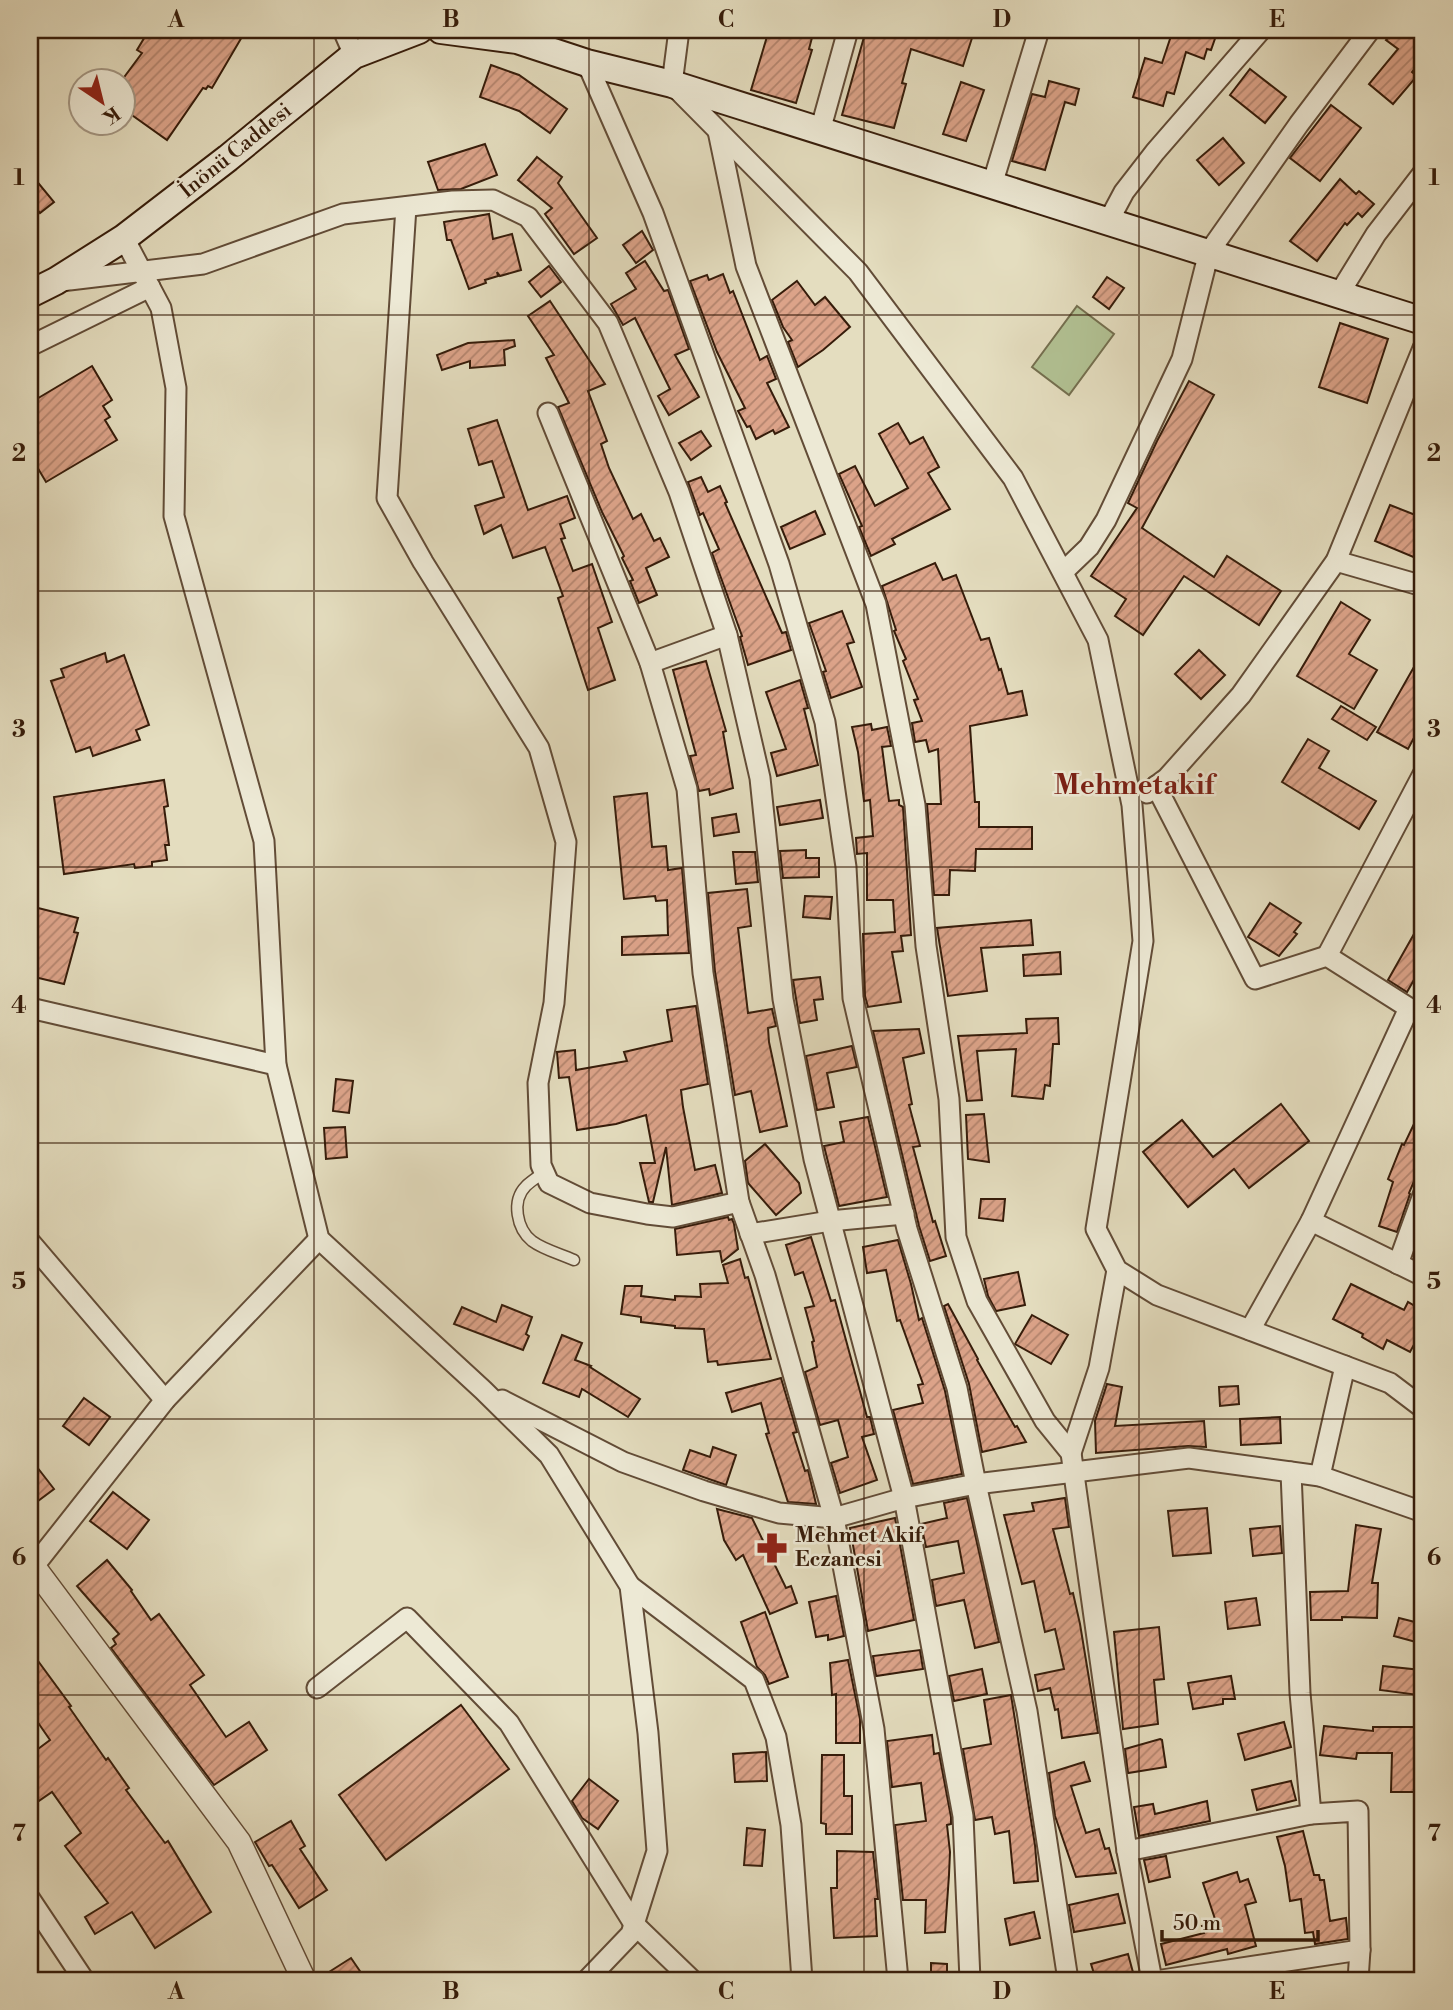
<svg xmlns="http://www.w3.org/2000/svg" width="1453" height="2010" font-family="'Libre Bodoni',serif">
	<defs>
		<pattern id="building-hatch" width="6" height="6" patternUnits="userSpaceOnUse" patternTransform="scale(1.75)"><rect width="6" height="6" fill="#dca389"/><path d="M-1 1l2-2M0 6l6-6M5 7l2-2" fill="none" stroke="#b3846e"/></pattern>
	</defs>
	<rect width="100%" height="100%" fill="#e4ddbf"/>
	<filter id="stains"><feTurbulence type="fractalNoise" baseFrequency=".00286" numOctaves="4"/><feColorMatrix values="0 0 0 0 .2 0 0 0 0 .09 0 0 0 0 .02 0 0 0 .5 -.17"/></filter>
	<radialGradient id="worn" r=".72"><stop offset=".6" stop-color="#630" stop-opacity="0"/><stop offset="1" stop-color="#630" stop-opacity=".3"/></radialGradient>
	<!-- park -->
	<path fill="#b2c294" stroke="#746f4f" stroke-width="2" d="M1077,306L1114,334L1069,395L1032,367Z"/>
	<!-- building -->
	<g fill="url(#building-hatch)" stroke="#361c0a" stroke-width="2">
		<path d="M149,30H246L212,88L208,86L206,89L203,88L167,140L122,108V80L142,53L137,50Z"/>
		<path d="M769,30H814L809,49L812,50L796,103L751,90Z"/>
		<path d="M866,30H948L972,38L963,66L911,49L902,83L906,84L894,128L842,115Z"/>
		<path d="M1173,30H1218L1211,50L1207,49L1204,59L1186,52L1174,94L1167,92L1163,106L1133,97L1145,58L1162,63Z"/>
		<path d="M1395,30H1423V58L1412,72L1417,76L1393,104L1369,84L1398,49L1386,40Z"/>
		<path d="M491,65L519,75L567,109L550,133L519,111L480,97Z"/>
		<path d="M1250,69L1286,97L1265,123L1230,95Z"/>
		<path d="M1049,81L1079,89L1075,105L1065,102L1045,170L1012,161L1032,94L1045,97Z"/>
		<path d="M961,82L984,90L966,141L943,134Z"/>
		<path d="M1331,105L1361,128L1320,181L1290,158Z"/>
		<path d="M1223,138L1244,163L1219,185L1197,160Z"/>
		<path d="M485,144L497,175L461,189L438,190L428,162Z"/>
		<path d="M537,157L562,177L558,183L597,238L574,254L545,214L552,208L518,180Z"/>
		<path d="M30,173L54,202L40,213L30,200Z"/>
		<path d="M1340,179L1356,194L1359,191L1374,204L1362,217L1358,213L1347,225L1345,223L1317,261L1290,241Z"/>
		<path d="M489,214L493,239L512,234L521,270L500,276L497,272L498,276L485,280L486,283L469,289L451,240H447L444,222Z"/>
		<path d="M642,231L653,250L636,263L623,245Z"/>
		<path d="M645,261L664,291L668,290L689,349L675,355L699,397L669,415L658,396L670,389L635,318L623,325L611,304L636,289L626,273Z"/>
		<path d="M549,266L561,282L541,297L529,282Z"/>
		<path d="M723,274L730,293L733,291L760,360L767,356L776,379L767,383L789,427L775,434L773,430L756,439L750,426L747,427L738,411L745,408L717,352L690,281L707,275L709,280Z"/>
		<path d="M1107,277L1124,288L1109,309L1093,297Z"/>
		<path d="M797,281L815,305L825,297L850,327L823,350L798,367L788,342L792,340L783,327L772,300Z"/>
		<path d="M550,301L605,384L588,391L607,441L601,444L609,468L633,519L641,514L654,541L660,538L669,557L646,568L657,595L639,603L630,581L633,580L622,558L624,556L602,512L558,407L569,403L546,358L554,355L528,316Z"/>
		<path d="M1340,323L1388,339L1367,403L1319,387Z"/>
		<path d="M514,340L515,346L504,350L505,365L470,368V361L442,370L437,355L468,343Z"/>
		<path d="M92,366L112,400L103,406L110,417L105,420L117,440L46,482L30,455V403Z"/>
		<path d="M1189,381L1214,395L1142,528L1214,577L1227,556L1281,591L1259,625L1184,576L1143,635L1115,616L1126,599L1091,576L1137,508L1128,503L1157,441Z"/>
		<path d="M497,420L528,510L567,496L575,518L560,524L565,538L561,539L573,571L592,564L612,622L598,628L615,680L588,690L558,598L563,596L545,547L513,558L501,525L484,534L475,506L504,497L492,461L479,465L468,429Z"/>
		<path d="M898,423L910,444L923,437L939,467L928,473L950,509L892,539L895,544L871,556L859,527L862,526L839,474L855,466L875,506L908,488L879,434Z"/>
		<path d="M701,431L711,446L691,460L679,443Z"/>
		<path d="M701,477L708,492L720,486L727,502L725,503L782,633L786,632L791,650L748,665L740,637L742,636L712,553L719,549L703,513L700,515L688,482Z"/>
		<path d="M1390,505L1423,518V561L1375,541Z"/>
		<path d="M815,511L825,534L790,549L781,527Z"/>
		<path d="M935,563L943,580L956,575L981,640L989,638L999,670L1001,669L1008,694L1022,691L1027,715L970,726L975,802H979V827H1032V849H976L975,871L950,870L949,895H934L927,804H941L938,749L929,752L926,740L915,742L912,723L922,721L914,700L918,699L903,661L906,659L894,631L896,630L882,586Z"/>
		<path d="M1341,602L1370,620L1349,654L1377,670L1354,709L1297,676Z"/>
		<path d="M842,611L854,642L847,644L862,687L831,698L823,672L826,671L809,623Z"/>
		<path d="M1199,650L1225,675L1201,699L1175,674Z"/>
		<path d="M1423,651V721L1408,749L1377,732Z"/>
		<path d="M105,653L107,662L124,655L149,725L136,730L140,740L93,756L90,747L76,752L51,681L64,677L61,669Z"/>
		<path d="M706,661L726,731L723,732L733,788L710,795L709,789L699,791L690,756L696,755L673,670Z"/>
		<path d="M800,680L808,708L804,709L818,765L777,776L771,753L786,749L766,692Z"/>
		<path d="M1341,706L1376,727L1367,740L1332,719Z"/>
		<path d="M871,724L872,730L887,727L891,746L882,747L889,801L899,800V805L903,807L911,935L901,936L903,951L892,952L901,1002L868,1007L865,996L863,934L895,932L893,900H867V853L857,854L856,838L873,836L870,800L864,801L858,752L852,727Z"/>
		<path d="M1308,739L1329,751L1319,768L1376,801L1359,829L1282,782Z"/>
		<path d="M164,780L168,806L164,807L169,845H165L167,860L152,862V866L135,868L134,864L64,874L54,797Z"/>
		<path d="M647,793L652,847L666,846L668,870L682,868L689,953L622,955V937L668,935L667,900L656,901L655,896L624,899L614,797Z"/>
		<path d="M820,800L823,818L780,825L777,807Z"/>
		<path d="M736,814L739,832L714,836L712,818Z"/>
		<path d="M806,850V858H819V877L783,878L780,851Z"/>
		<path d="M733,852H755L758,882L736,884Z"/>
		<path d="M747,889L751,926L738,928L748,1013L772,1009L776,1026L768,1028L769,1042L787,1126L760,1132L751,1091L735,1095L715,972L708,893Z"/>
		<path d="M805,896L832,897L830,919L803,917Z"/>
		<path d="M1270,903L1301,923L1294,932L1297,934L1279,956L1248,937Z"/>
		<path d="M30,906L78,918L74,932L78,933L64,984L30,976Z"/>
		<path d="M1423,918V964L1407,992L1388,980Z"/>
		<path d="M1031,920L1033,945L981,948L987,991L948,996L937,928Z"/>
		<path d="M1060,952L1061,974L1024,976L1023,955Z"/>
		<path d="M820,977L823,999L814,1000L817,1020L800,1023L793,980Z"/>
		<path d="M696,1006L708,1084L681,1090L683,1107L695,1170L715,1165L722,1193L672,1205L666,1147L653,1202H649L640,1163H655L646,1115L616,1124L577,1130L569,1077L559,1078L557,1052L575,1050L576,1070L627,1061L624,1052L672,1041L667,1010Z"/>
		<path d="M1058,1018L1059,1044H1053L1050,1086L1045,1085L1043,1099L1012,1096L1016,1049L977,1051L982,1100L967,1101L958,1036L1027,1033L1026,1019Z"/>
		<path d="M919,1029L924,1053L903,1058L912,1104L909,1105L920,1146L913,1147L933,1222L935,1221L946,1256L930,1261L919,1226L873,1031Z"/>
		<path d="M852,1046L857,1067L827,1073L834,1107L817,1110L806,1056Z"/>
		<path d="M336,1079L353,1081L349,1113L333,1111Z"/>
		<path d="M1281,1104L1309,1141L1249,1188L1234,1169L1188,1207L1143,1152L1182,1120L1213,1157Z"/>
		<path d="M1423,1105V1160L1409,1193L1410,1194L1397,1232L1379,1226L1393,1182L1388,1179L1402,1144L1404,1145Z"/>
		<path d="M984,1114L989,1162L968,1159L966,1115Z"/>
		<path d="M868,1117L887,1197L839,1206L824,1146L844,1142L840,1122Z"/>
		<path d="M345,1127L347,1157L326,1159L324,1128Z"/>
		<path d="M765,1144L799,1183L801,1193L776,1215L748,1183L745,1161Z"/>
		<path d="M981,1199H1005L1003,1221L979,1218Z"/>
		<path d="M728,1217L729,1220L732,1219L734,1224L738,1249L722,1262L720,1251L677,1255L675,1229Z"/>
		<path d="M811,1237L831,1301L835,1300L867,1417H870L874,1434L862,1437L877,1480L840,1493L831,1463L848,1457L838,1420L820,1425L805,1372L817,1367L812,1342L814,1341L805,1308L814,1306L803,1272L795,1275L786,1245Z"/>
		<path d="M898,1240L911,1284L919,1320L922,1318L945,1391L962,1474L913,1484L893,1410L923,1403L918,1385L923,1384L900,1320L897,1321L886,1270L867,1273L863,1247Z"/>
		<path d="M740,1259L745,1278L748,1277L771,1359L718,1365L717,1361L708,1362L704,1329L675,1328V1326L641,1322V1317L621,1314L625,1286H642L641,1296L675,1300V1296L701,1297L700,1284L728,1283L723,1265Z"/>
		<path d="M1018,1272L1025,1305L996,1311L988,1296L984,1279Z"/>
		<path d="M1351,1284L1404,1310L1408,1302L1423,1311V1328L1410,1352L1387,1340L1383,1349L1362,1337L1363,1334L1333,1319Z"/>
		<path d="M948,1304L978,1359L977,1360L1015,1427L1017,1426L1026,1442L982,1452L969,1384L944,1306Z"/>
		<path d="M502,1305L532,1317L526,1334L529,1336L523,1350L454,1324L462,1307L496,1322Z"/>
		<path d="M1032,1315L1068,1335L1051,1364L1015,1344Z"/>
		<path d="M562,1335L582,1343L575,1360L591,1366L590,1367L640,1399L628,1417L582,1389L579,1397L543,1383Z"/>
		<path d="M781,1378L797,1432L793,1433L805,1471L808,1470L816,1504L788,1502L766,1434L769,1433L761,1403L732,1412L726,1393Z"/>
		<path d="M1107,1384L1122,1387L1115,1426L1204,1421L1206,1447L1188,1446L1096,1453L1095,1421Z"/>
		<path d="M1238,1386L1239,1404L1220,1406L1219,1387Z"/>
		<path d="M84,1398L110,1417L89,1445L63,1426Z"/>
		<path d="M1280,1417L1281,1443L1241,1445L1240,1419Z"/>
		<path d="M713,1447L736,1455L726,1485L683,1470L690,1450L710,1457Z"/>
		<path d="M30,1458L54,1489L30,1507Z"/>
		<path d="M113,1492L149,1520L127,1549L90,1521Z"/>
		<path d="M967,1498L999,1642L975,1648L964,1600L936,1606L932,1580L964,1573L958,1541L926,1547L921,1524L947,1518L944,1503Z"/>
		<path d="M1065,1498L1069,1527L1053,1529L1070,1594L1073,1593L1080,1624L1098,1733L1062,1738L1058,1709L1055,1710L1050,1688L1038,1691L1035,1675L1064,1669L1055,1629L1045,1632L1034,1581L1022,1584L1004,1515L1034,1511L1032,1503Z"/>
		<path d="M1207,1508L1211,1553L1173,1556L1168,1511Z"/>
		<path d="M717,1509L752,1518L786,1588L791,1586L797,1603L770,1614L743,1555L736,1560L724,1540Z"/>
		<path d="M895,1518L914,1620L868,1631L850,1528Z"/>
		<path d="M1356,1525L1381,1529L1372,1583H1378L1377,1618L1342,1617V1620H1311L1310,1592L1348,1591Z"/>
		<path d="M1280,1526L1282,1553L1253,1556L1250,1529Z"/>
		<path d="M107,1560L132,1590L131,1591L151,1620L159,1614L204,1675L190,1685L226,1737L249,1722L267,1750L214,1785L111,1648L116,1644L113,1639L119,1634L77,1586Z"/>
		<path d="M836,1596L844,1636L828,1640V1635L816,1637L809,1602Z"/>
		<path d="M1256,1598L1260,1625L1228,1629L1225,1602Z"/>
		<path d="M765,1612L788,1677L769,1684L765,1675L757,1667L741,1622Z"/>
		<path d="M1399,1618L1423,1624V1644L1394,1636Z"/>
		<path d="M1159,1627L1164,1679L1154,1680L1158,1724L1123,1729L1114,1632Z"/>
		<path d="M30,1650L71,1706L69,1707L106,1760L108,1758L129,1788L126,1790L165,1843L168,1841L211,1912L155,1948L132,1912L95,1934L85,1917L108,1903L65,1846L81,1833L52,1792L30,1807V1755L50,1740L30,1711Z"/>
		<path d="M920,1650L923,1669L876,1676L873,1656Z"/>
		<path d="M848,1660L860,1719V1743H836V1694L832,1695L830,1663Z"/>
		<path d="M1383,1666L1421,1670L1418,1695L1380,1690Z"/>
		<path d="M982,1669L987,1694L954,1701L949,1676Z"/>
		<path d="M1231,1676L1235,1699H1223V1704L1193,1709L1188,1683Z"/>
		<path d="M1011,1695L1035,1845L1038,1881L1014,1883L1009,1831L995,1834L992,1817L975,1820L963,1749L991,1744L984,1700Z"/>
		<path d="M461,1705L509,1769L386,1860L339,1795Z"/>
		<path d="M1284,1722L1291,1747L1245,1760L1238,1734Z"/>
		<path d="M1324,1726L1373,1731V1727H1419V1753H1415L1414,1792H1391L1392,1753H1357L1356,1759L1320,1755Z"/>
		<path d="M932,1735L934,1754L939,1753L951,1817V1824L947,1825L950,1852L949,1875L945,1932L925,1933L926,1900H903L895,1825L926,1821L921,1783L892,1787L887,1741Z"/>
		<path d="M1160,1739L1162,1740L1166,1767L1128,1773L1125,1749Z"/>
		<path d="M766,1752L767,1781L735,1782L733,1754Z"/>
		<path d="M822,1755H844V1796H852V1834H826V1824L821,1823Z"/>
		<path d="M1084,1762L1090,1781L1071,1786L1086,1833L1099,1829L1105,1849L1109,1848L1116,1873L1076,1877L1055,1816L1049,1773Z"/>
		<path d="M589,1779L618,1801L598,1829L582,1818L572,1801Z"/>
		<path d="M1291,1781L1296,1800L1257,1810L1252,1790Z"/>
		<path d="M1207,1801L1210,1821L1139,1836L1134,1807L1153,1804L1155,1814Z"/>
		<path d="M291,1821L305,1846L300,1849L327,1890L299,1908L272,1865L269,1866L255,1842Z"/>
		<path d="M747,1828L765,1830L762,1866L744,1865Z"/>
		<path d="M1303,1831L1314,1875H1319L1320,1880H1324L1330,1921L1346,1918L1348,1939L1315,1944L1313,1932L1305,1933L1301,1899L1290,1901L1285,1866L1277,1837Z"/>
		<path d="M837,1851L873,1852L878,1899H875L877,1936L834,1938L831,1888H837Z"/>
		<path d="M1166,1856L1170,1877L1149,1882L1144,1860Z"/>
		<path d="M1237,1872L1240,1882L1248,1879L1256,1902L1245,1905L1256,1946L1228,1954L1227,1949L1166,1965L1161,1944L1204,1933L1202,1926L1216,1922L1203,1883Z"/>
		<path d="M1118,1894L1125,1923L1074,1932L1069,1905Z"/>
		<path d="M1034,1912L1040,1938L1010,1945L1005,1919Z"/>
		<path d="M1128,1954L1134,1976L1118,1980H1096L1091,1964Z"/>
		<path d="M351,1958L366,1980H318V1979Z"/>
		<path d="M931,1963L947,1964V1980H931Z"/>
	</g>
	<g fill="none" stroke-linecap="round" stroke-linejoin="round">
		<!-- service casing -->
		<g stroke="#624c37" stroke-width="13">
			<path id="service" d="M544,1172C538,1177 531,1181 526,1186C511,1201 517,1229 532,1241C544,1250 561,1254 574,1260"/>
		</g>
		<!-- minor casing -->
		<g stroke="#624c37" stroke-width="23">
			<g id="minor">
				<path d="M343,30L354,55"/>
				<path d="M679,30L672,84L858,272L1013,478L1098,640L1132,805L1143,941L1096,1229L1117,1270L1157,1295L1390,1383L1423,1408"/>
				<path d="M587,63L653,213L779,564L825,722L846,867L853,998L907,1229L957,1388L976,1484L1027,1711L1068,1980"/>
				<path d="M718,131L746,266L876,604L915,805L926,946L949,1099L956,1237L977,1301L1045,1421L1071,1453L1127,1851L1152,1980"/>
				<path d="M820,131L848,30"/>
				<path d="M992,185L1039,30"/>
				<path d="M406,207L387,498L423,562L539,748L566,842L554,1003L538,1083L541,1165L549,1183L590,1203L647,1214L673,1217L739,1202"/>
				<path d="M1108,222L1124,192L1155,152L1261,30"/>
				<path d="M124,238L161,308L176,388L174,516L264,841L276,1065L319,1239L483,1390L549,1455L630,1586L648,1733L657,1851L631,1934L587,1980"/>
				<path d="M61,281L203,264L343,214L453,201L493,200L528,217L608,323L679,492L727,635L760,778L783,999L814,1159L904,1498L963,1816L970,1980"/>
				<path d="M1339,294L1376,234L1423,173"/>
				<path d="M30,346L150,287"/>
				<path d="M548,413L650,663L687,789L703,973L739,1202L765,1275L834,1518L874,1729L898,1980"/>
				<path d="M1336,561L1423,586"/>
				<path d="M1063,572L1089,547L1106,520L1182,359L1209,252L1299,124L1370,30"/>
				<path d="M650,663L727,635"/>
				<path d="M1156,786L1255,979L1327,956L1409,1008L1311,1221L1250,1330"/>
				<path d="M1147,793L1167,778L1241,695L1336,561L1423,348"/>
				<path d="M1327,956L1423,774"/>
				<path d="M30,1008L276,1065"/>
				<path d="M1311,1221L1423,1276"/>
				<path d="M750,1234L830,1221L904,1214"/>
				<path d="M30,1242L165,1400"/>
				<path d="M1398,1264L1423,1195"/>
				<path d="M502,1400L623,1462L704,1491L779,1513L834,1518L904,1498L976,1484L1189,1458L1320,1476L1423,1512"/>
				<path d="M1071,1453L1099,1368L1117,1270"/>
				<path d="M1291,1472L1300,1693L1311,1814"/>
				<path d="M1320,1476L1345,1366"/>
				<path d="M30,1571L165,1400L319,1239"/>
				<path d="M630,1586L754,1680L776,1737L791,1825L802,1980"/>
				<path d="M317,1688L407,1618L509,1723L634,1924L692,1980"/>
				<path d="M1127,1851L1311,1814L1358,1811L1360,1950L1358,1980"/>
				<path d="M30,1899L84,1980"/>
				<path d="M1162,1980L1360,1950"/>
			</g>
		</g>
		<!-- tertiary casing -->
		<g stroke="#624c37" stroke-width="26">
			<path id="tertiary" d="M30,1562L239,1842L304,1980"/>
		</g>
		<!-- secondary casing -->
		<g stroke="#361c0a" stroke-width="30">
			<g id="secondary">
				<path d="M441,30L517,40L587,63L672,84L1423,321"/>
				<path d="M30,294L56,281L124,238L228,158L354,55L419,30"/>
			</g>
		</g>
		<!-- service -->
		<use href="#service" stroke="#ede9d5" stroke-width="10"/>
		<!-- minor -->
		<use href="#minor" stroke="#ede9d5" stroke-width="19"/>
		<!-- tertiary -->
		<use href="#tertiary" stroke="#ede9d5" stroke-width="23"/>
		<!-- secondary -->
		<use href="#secondary" stroke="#ede9d5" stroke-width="26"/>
	</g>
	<!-- grid -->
	<path fill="none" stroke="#361c0a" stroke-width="2" stroke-opacity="0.55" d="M314,30V1980M589,30V1980M864,30V1980M1139,30V1980M30,315H1423M30,591H1423M30,867H1423M30,1143H1423M30,1419H1423M30,1695H1423"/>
	<!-- icons -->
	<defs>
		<g id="pharmacy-bare" transform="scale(2.415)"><path d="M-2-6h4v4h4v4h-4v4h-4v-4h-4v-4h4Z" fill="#8f2418" stroke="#ede9d5" stroke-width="2.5" paint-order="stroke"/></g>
	</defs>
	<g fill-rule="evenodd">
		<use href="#pharmacy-bare" x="772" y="1548"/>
	</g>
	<g text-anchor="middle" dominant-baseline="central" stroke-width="5" stroke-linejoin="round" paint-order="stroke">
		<!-- street labels -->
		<g font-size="21" fill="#361c0a" stroke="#ede9d5">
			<text transform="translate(236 151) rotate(-39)">İnönü Caddesi</text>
		</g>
		<!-- poi labels -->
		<g font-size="21" font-weight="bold" fill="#361c0a" stroke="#ede9d5" text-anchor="start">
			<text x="795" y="1536">Mehmet Akif<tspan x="795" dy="24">Eczanesi</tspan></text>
		</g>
		<!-- district labels -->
		<g font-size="28" font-weight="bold" fill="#7a1f14" stroke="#ede9d5">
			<text x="1134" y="785">Mehmetakif</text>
		</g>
	</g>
	<!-- margin -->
	<rect width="1453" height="2010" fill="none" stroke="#e4ddbf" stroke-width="77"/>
	<!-- north arrow -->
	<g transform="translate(102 102) rotate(145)"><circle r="33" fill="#ede9d5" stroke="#a49784" stroke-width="2"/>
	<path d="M0-5L12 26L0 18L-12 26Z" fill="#8f2418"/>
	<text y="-10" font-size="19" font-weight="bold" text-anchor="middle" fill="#361c0a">K</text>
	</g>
	<!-- scale -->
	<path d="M1162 1930v10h156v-10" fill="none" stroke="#361c0a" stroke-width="3.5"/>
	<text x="1173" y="1930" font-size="21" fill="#361c0a" stroke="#ede9d5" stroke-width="5" paint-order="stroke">50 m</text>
	<rect x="38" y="38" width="1376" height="1934" fill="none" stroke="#361c0a" stroke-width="2.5"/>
	<g font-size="23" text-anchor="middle" font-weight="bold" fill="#361c0a">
		<text x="176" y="27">A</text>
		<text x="451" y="27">B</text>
		<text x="726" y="27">C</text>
		<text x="1002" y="27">D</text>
		<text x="1277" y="27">E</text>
		<text x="19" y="185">1</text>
		<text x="1434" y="185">1</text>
		<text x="19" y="461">2</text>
		<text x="1434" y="461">2</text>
		<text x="19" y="737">3</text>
		<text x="1434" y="737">3</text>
		<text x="19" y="1013">4</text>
		<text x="1434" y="1013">4</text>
		<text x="19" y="1289">5</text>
		<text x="1434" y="1289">5</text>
		<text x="19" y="1565">6</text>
		<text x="1434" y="1565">6</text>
		<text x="19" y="1841">7</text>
		<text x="1434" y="1841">7</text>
		<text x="176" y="1999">A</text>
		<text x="451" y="1999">B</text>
		<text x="726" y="1999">C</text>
		<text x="1002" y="1999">D</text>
		<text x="1277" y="1999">E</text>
	</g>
	<rect width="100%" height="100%" filter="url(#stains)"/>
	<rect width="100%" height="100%" fill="url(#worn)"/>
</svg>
